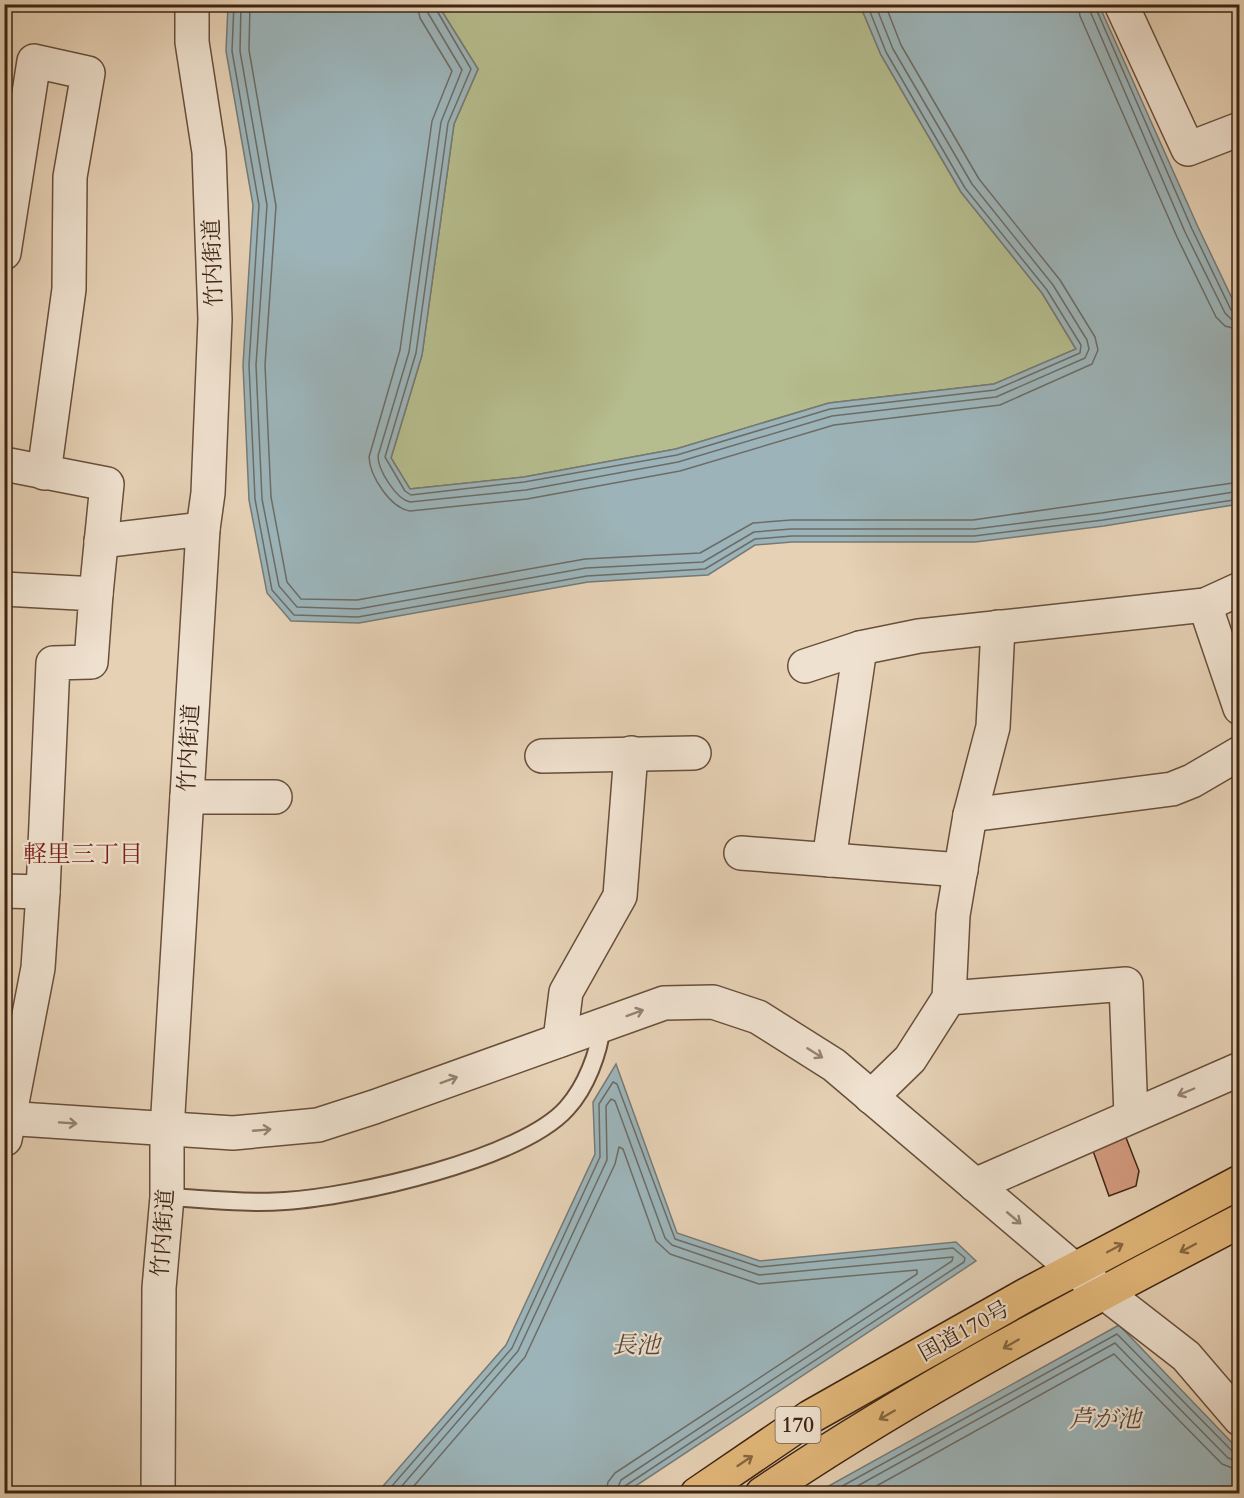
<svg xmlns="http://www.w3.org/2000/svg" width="1244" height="1498" font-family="Cardo,'Noto Serif JP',serif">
	<rect width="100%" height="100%" fill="#e6d1b5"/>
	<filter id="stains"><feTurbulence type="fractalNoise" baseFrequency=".00333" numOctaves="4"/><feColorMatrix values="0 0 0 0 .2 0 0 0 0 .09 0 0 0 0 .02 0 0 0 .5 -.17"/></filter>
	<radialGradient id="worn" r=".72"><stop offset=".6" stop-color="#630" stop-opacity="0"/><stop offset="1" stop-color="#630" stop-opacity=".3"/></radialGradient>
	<!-- green -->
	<path fill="#b5bc8d" stroke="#7a7050" stroke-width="1.5" d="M438,5H860L881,55L961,192L1042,293L1076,349L994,384L829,403L676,449L524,477L410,489L391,458L422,355L454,124L478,69Z"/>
	<!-- water -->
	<g fill="#9cb4b9" stroke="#767a76" stroke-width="1.5">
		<path d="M228,5H438L478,69L454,124L422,355L391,458L410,489L524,477L676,449L829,403L994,384L1076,349L1042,293L961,192L881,55L860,5H1099L1198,227L1239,313V504L1104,526L975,542H792L755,545L708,575L588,582L359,623L291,621L267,593L249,500L243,365L253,205L226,51Z"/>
		<path d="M616,1064L677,1233L760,1261L956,1242L976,1261L625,1493H377L506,1345L595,1154L593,1102Z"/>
		<path d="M1119,1325L1239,1450V1493H816Z"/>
	</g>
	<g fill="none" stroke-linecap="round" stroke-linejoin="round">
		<!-- shore -->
		<g stroke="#6d6c66" stroke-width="1.5">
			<path d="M234,4L232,51L259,205L249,365L255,499L272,590L294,615L358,617L587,576L705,569L755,539L792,536H974L1103,520L1240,499"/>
			<path d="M241,4L240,51L267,205L256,365L262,499L279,586L297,607L358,609L586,568L703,562L754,532L791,529H974L1102,513L1240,491"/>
			<path d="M250,4L249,50L276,206L265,365L271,497L287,582L301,599L357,600L585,559L700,553L753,523L791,520H973L1240,482"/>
			<path d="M417,4L420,18L452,71L432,121L400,350L369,457C370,476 390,508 410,511L527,499L680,471L834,425L1000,405L1092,364L1098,350L1095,337L1060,280L979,179L901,45L885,4"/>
			<path d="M426,4L428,13L462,70L441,122L409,352L378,456C378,470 396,499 410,502L526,490L678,462L832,416L996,397L1085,358L1089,349L1087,340L1053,285L972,184L893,49L875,4"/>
			<path d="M433,4L471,69L448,123L416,353L385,457L405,491L411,495L524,482L677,455L830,409L995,390L1080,353L1081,345L1047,290L965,188L886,52L867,4"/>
			<path d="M1078,4L1080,16L1177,237L1216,317L1225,326L1240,330"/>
			<path d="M1087,4L1185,232L1225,313L1231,319L1240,321"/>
			<path d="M1094,4L1192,229L1231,310L1240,313"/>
			<path d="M385,1494L512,1348L600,1157L599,1104L613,1082L617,1084L675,1239L760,1267L953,1248L965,1258L964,1262L625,1486L622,1494"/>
			<path d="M395,1494L518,1351L607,1160L606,1106L611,1099L615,1101L665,1238L672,1245L759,1275L953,1257L952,1261L621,1480L615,1494"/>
			<path d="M407,1494L525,1357L615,1164L619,1147L623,1149L656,1241L670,1254L759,1284L917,1270V1274L615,1473L608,1482L606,1494"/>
			<path d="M828,1494L1117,1334L1233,1452L1240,1454"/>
			<path d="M843,1494L1115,1343L1228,1458L1240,1462"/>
			<path d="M862,1494L1114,1354L1222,1464L1240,1471"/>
		</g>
	</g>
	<!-- building -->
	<path fill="#d39b7f" stroke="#3e2412" stroke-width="1.5" d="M1125,1135L1139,1171L1136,1186L1109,1196L1092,1148Z"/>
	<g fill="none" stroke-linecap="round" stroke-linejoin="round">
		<!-- service casing -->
		<g stroke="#684f3b" stroke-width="20">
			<path id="service" d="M167,1197C206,1199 246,1204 285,1201C353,1197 522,1159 567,1108C586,1087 599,1053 602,1025"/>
		</g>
		<!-- minor casing -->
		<g stroke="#684f3b" stroke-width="36">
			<g id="minor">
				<path d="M1121,4L1188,149L1240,129"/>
				<path d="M4,253L34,61L88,73L70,177L69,289L44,473"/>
				<path d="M4,464L107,484L96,594"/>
				<path d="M101,541L203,529"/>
				<path d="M4,589L96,594L91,662L53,663L43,892L4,891"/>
				<path d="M1205,605L1240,708"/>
				<path d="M998,627L993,727L970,815L1172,789L1192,781L1240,753"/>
				<path d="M805,666L860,648L919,636L1205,605L1240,589"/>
				<path d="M542,756L694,753"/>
				<path d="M187,797H275"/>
				<path d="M741,853L961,870"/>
				<path d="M829,860L860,648"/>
				<path d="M949,998L1126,984L1131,1116"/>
				<path d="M560,1040L566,992L620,896L631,753"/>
				<path d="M871,1097L910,1059L949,998L953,915L970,815"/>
				<path d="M4,1118L233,1133L318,1125L374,1107L664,1003L713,1002L758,1017L834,1065L1074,1269L1186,1356L1240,1419"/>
				<path d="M5,1139L38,968L43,892"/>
				<path d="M975,1185L1240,1069"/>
				<path d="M158,1494L159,1288L167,1197V1130L203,529L208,493L215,319L209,152L192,42V4"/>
			</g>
		</g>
		<!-- trunk casing -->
		<g stroke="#3e2412" stroke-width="36">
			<g id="trunk">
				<path d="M697,1494L810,1417L1026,1295L1240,1182"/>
				<path d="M762,1494C914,1391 1077,1306 1240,1221"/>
			</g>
		</g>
		<!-- service -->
		<use href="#service" stroke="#efe1cf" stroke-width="16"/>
		<!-- minor -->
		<use href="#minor" stroke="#efe1cf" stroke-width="33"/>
		<!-- trunk -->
		<use href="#trunk" stroke="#e3b87a" stroke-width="33"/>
	</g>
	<!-- one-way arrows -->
	<defs><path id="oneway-shaft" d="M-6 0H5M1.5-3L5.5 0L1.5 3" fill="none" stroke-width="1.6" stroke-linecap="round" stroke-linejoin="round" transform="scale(1.5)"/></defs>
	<g stroke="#968270">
		<use href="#oneway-shaft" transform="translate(635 1013) rotate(-20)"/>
		<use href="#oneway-shaft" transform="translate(815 1053) rotate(32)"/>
		<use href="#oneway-shaft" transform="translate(449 1080) rotate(-20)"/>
		<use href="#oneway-shaft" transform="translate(1186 1092) rotate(157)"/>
		<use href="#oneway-shaft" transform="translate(68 1123) rotate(4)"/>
		<use href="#oneway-shaft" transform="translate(262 1130) rotate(-5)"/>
		<use href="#oneway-shaft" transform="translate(1014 1218) rotate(40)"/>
	</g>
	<g stroke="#886741">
		<use href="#oneway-shaft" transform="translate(1115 1248) rotate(-28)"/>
		<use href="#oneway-shaft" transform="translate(1188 1248) rotate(152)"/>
		<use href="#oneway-shaft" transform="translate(1011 1344) rotate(150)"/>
		<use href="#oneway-shaft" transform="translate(887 1415) rotate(150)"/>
		<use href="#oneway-shaft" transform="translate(745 1461) rotate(-34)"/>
	</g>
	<g text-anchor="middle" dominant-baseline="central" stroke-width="4.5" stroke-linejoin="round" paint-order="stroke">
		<!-- shield labels -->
		<rect fill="#efe1cf" stroke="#735d4b" stroke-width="1.5" x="775.5" y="1407" width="45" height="36" rx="4.5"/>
		<g font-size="21" font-weight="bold" fill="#3e2412">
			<text x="798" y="1425">170</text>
		</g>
		<!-- street labels -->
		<g font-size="22" fill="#3e2412" stroke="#efe1cf">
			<text transform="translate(213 263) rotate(-92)">竹内街道</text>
			<text transform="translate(189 748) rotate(-87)">竹内街道</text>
			<text transform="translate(163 1233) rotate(-86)">竹内街道</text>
			<text transform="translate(964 1331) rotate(-29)">国道170号</text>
		</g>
		<!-- neighbourhood labels -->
		<g font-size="24" fill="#7a1f14" stroke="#efe1cf">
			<text x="83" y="854">軽里三丁目</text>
		</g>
		<!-- water labels -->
		<g font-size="24" font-style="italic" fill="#56483c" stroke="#efe1cf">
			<text x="636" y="1345">長池</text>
			<text x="1105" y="1419">芦が池</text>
		</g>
	</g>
	<!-- margin -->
	<rect width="1244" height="1498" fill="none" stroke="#e6d1b5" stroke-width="24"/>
	<rect x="6" y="6" width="1232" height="1486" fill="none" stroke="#3e2412" stroke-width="3"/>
	<rect x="12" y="12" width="1220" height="1474" fill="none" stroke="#3e2412" stroke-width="1.5"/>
	<rect width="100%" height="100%" filter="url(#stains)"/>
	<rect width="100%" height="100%" fill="url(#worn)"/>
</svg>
